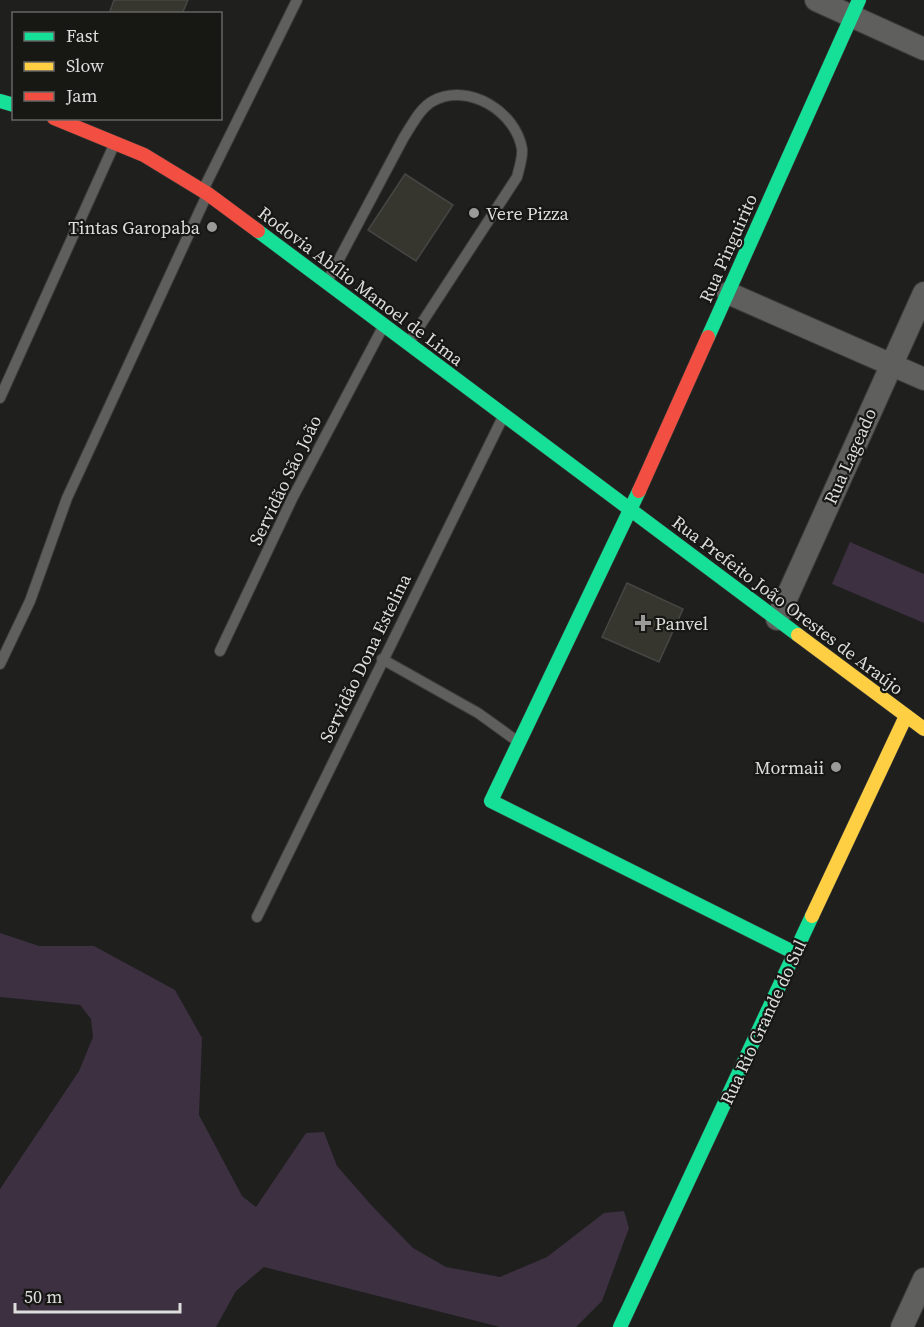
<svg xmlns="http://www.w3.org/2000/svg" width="924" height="1327" font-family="'Source Serif 4',serif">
	<rect width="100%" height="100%" fill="#1f1f1e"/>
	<!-- green -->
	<g fill="#3c3041">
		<path d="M850,542L924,574V623L832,584Z"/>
		<path d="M0,933L39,946H94L175,990L202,1038L199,1115L242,1196L256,1207L306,1133L324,1132L337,1166L373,1207L413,1248L446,1267L500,1277L547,1257L604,1213L624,1211L629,1228L602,1301L576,1327H500L264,1267L236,1291L216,1327H0V1189L79,1071L93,1037L91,1019L80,1005L0,997Z"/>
	</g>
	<!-- building -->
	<g fill="#36362f" stroke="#464644" stroke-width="1.5">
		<path d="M114,0H188L182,14H109Z"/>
		<path d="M405,174L453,205L416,261L368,230Z"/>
		<path d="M627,583L683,609L659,662L602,637Z"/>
	</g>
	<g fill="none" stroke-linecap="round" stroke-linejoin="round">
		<!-- lane casing -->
		<g stroke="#3b3c3a" stroke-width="12">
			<g id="lane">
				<path d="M204,188L297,0"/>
				<path d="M328,280L404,137C412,125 420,108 433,101C469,82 516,112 522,149C523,157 519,169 517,177L410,341"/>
				<path d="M0,398L114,145"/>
				<path d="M220,651L292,499L383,327"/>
				<path d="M382,659L478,713L517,741"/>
				<path d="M0,664L30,601L67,498L206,197"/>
				<path d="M257,917L502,419"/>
			</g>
		</g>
		<!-- street casing -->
		<g stroke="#3b3c3a" stroke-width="24">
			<g id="street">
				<path d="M816,0L924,49"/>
				<path d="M728,293L924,379"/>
				<path d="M777,619L924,293"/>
				<path d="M902,1327L924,1279"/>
			</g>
		</g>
		<!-- fast casing -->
		<g stroke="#3b3c3a" stroke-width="15">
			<g id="fast">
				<path d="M0,101L14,105"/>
				<path d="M258,231L798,635"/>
				<path d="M708,337L859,0"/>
				<path d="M639,491L491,801L795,953"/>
				<path d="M620,1327L812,916"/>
			</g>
		</g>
		<!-- slow casing -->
		<g stroke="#3b3c3a" stroke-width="15">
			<g id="slow">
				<path d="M798,635L924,729"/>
				<path d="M812,916L906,716"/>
			</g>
		</g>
		<!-- jam casing -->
		<g stroke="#3b3c3a" stroke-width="15">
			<g id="jam">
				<path d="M54,118L144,155L208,194L258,231"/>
				<path d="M639,491L708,337"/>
			</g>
		</g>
		<!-- lane -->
		<use href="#lane" stroke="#5f5f5e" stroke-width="10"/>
		<!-- street -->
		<use href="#street" stroke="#5f5f5e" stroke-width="22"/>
		<!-- fast -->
		<use href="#fast" stroke="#16e098" stroke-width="14"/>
		<!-- slow -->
		<use href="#slow" stroke="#ffcf43" stroke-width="14"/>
		<!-- jam -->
		<use href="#jam" stroke="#f24e42" stroke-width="14"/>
	</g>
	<!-- markers -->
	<g fill="#9a9b99" stroke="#171714" stroke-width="2">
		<circle cx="474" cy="213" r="6"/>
		<circle cx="212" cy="227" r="6"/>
		<path d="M640 614h6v6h6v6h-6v6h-6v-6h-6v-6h6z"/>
		<circle cx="836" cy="767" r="6"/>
	</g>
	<g text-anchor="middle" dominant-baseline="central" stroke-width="4.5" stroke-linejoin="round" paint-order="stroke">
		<!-- poi labels -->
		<g font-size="18" fill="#dddedb" stroke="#171714" text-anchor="start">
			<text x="486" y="213">Vere Pizza</text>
			<text x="200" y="227" text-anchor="end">Tintas Garopaba</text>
			<text x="655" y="623">Panvel</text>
			<text x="824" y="767" text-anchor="end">Mormaii</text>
		</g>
		<!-- street labels -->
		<g font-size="18" fill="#dddedb" stroke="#171714">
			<text transform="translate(728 248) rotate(-66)">Rua Pinguirito</text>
			<text transform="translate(361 286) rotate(37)">Rodovia Abílio Manoel de Lima</text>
			<text transform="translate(850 456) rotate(-66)">Rua Lageado</text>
			<text transform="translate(285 480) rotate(-64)">Servidão São João</text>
			<text transform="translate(788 605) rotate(37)">Rua Prefeito João Orestes de Araújo</text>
			<text transform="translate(365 658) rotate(-64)">Servidão Dona Estelina</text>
			<text transform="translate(763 1022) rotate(-65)">Rua Rio Grande do Sul</text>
		</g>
	</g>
	<!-- legend -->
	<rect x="12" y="12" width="210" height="108" fill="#171714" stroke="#666764" stroke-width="1.5"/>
	<rect x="24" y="32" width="30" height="9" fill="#16e098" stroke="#666764" stroke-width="1.5"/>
	<text x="66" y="42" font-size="18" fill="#dddedb">Fast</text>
	<rect x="24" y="62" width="30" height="9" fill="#ffcf43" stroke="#666764" stroke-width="1.5"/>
	<text x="66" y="72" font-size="18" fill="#dddedb">Slow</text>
	<rect x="24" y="92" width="30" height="9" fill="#f24e42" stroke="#666764" stroke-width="1.5"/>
	<text x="66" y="102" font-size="18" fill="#dddedb">Jam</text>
	<!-- scale -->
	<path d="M15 1303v9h165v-9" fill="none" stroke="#dddedb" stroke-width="3"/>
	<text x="24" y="1303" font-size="18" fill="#dddedb" stroke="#171714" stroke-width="4.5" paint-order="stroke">50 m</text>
</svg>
